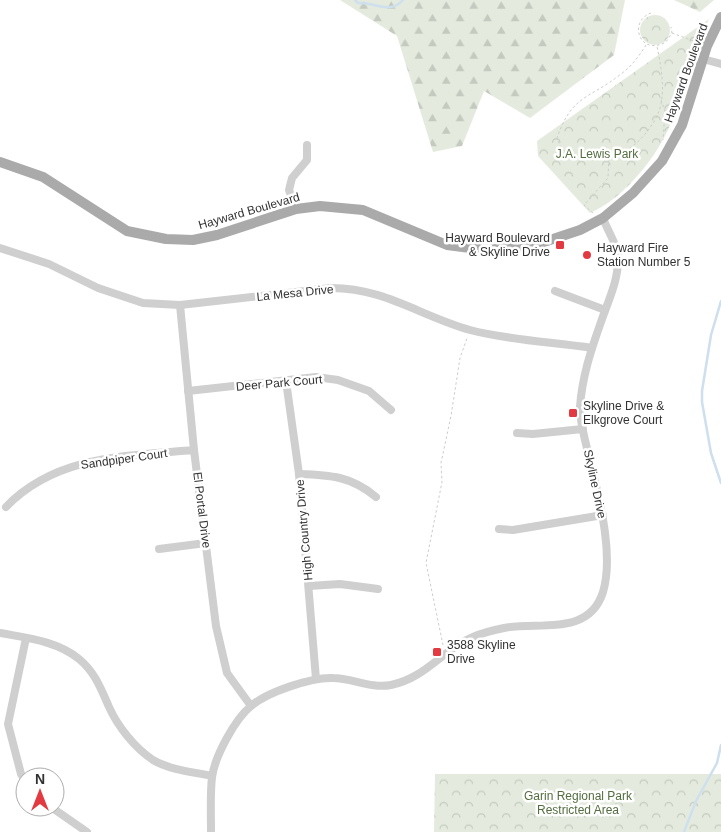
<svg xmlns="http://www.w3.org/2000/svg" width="721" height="832" font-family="Arial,sans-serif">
	<defs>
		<pattern id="forest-firs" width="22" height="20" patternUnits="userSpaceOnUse" patternTransform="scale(1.25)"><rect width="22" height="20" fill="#e4ebde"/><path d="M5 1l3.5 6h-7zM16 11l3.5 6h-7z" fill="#c4cabf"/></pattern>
		<pattern id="park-crowns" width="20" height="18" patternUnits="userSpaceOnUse" patternTransform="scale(1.25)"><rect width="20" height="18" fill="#e4ebde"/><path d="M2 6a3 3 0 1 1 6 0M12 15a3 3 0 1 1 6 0" fill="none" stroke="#c4cabf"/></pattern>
	</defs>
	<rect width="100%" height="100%" fill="#fff"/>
	<!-- forest -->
	<g fill="url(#forest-firs)">
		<path d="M340,0H625L614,55L530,118L484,91L462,146L433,152L397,36Z"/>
		<path d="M674,0H714L700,12Z"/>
	</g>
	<!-- park -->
	<g fill="url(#park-crowns)">
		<circle cx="655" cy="30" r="15"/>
		<path d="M709,19C681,81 682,131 630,184C619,195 606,206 590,213L538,156L537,141Z"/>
		<path d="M435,774H721V832H434Z"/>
	</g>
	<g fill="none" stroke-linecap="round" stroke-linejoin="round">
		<!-- stream -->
		<g stroke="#cedfed" stroke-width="2.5">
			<path d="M355,0L358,3C375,2 390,15 403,0"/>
			<path d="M721,301L711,335L702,391V402L711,453L721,483"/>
			<path d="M684,832L696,801L717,763L721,745"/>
		</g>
		<!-- path -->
		<g stroke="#ccc" stroke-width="1" stroke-dasharray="2.5 2.5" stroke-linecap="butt">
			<path d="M651,13C628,21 639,57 666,42L672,33L671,27"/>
			<path d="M672,33L699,43"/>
			<path d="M646,45C639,56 632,66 621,74C590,99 572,94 557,138C563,156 572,157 590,155C596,154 602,157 609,156C630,155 652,130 659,111C666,91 661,66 657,46"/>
			<path d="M661,100L665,111L663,140"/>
			<path d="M593,213L584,205L608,178L609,156"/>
			<path d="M443,645L426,563L442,482L441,463L451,416L460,358L467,338"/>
		</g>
		<!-- minor -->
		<g stroke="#cfcfcf" stroke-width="8">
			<path d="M703,59L721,64"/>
			<path d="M296,209L289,190L292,178L307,160V145"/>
			<path d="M0,248L49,264L98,288L143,303L180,305L331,288C385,288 420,316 470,330C508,340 552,342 592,348"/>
			<path d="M555,291L605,310"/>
			<path d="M180,305L194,450L216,626L227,673L251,706"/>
			<path d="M286,381L299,474L316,679"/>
			<path d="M188,391L316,377L338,380L369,391L391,410"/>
			<path d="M517,433L533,434L583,429"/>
			<path d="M299,474C330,475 351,476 376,497"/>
			<path d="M6,507C56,455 127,456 194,450"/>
			<path d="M499,529L513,530L603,515"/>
			<path d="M159,549L206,543"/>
			<path d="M309,586L340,584L378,589"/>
			<path d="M0,633C27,638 57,641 79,659C95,672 101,689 109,707C118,727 135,748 153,760C170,770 193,772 212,776"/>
			<path d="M25,780L21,774L8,724L26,638"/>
			<path d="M51,807L87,832"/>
			<path d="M211,832C211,814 210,795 212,777C215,756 235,719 251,706C267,692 312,677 333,678C352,678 371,689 391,685C426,678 443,649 473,637C482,633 494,630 504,628C538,621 589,637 603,592C615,552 597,491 588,452C584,437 580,422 580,407C582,377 591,350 601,322C608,301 619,280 618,256C617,244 607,230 603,218"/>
		</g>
		<!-- major -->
		<path stroke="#aaa" stroke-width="10" d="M0,162L43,177L127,231L166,239L193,240L217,235L296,209L320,206L363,210L447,245L486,250L535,245L580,230L603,218L633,193L662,161L682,125L707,46L721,17"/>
	</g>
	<!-- markers -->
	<g fill="#e23a40" stroke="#fff" stroke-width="2">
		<rect x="555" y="240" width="10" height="10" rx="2.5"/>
		<circle cx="587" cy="255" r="5"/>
		<rect x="568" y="408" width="10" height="10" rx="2.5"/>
		<rect x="432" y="647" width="10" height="10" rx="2.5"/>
	</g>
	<g text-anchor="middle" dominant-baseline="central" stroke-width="5" stroke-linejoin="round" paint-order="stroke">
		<!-- street labels -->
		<g font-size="12" fill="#323232" stroke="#fff">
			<text transform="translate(686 73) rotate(-70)">Hayward Boulevard</text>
			<text transform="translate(249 211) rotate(-16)">Hayward Boulevard</text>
			<text transform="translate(295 293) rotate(-6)">La Mesa Drive</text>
			<text transform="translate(279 383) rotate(-5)">Deer Park Court</text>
			<text transform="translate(124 459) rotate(-8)">Sandpiper Court</text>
			<text transform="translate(595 484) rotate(78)">Skyline Drive</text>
			<text transform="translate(202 510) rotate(83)">El Portal Drive</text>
			<text transform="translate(304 530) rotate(-95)">High Country Drive</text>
		</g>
		<!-- park labels -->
		<g font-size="12" fill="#536d3f" stroke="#fff">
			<text x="597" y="154">J.A. Lewis Park</text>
			<text x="578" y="796">Garin Regional Park<tspan x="578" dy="14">Restricted Area</tspan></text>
		</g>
		<!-- poi labels -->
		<g font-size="12" fill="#323232" stroke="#fff" text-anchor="start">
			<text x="550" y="238" text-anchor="end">Hayward Boulevard<tspan x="550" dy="14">&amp; Skyline Drive</tspan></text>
			<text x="597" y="248">Hayward Fire<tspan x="597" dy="14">Station Number 5</tspan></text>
			<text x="583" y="406">Skyline Drive &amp;<tspan x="583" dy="14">Elkgrove Court</tspan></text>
			<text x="447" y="645">3588 Skyline<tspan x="447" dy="14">Drive</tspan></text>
		</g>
	</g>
	<!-- north arrow -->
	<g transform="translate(40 792)"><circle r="24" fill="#ffffff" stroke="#adadad"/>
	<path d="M0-4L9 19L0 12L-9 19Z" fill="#e23a40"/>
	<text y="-8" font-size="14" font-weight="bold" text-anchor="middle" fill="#323232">N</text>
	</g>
</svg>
